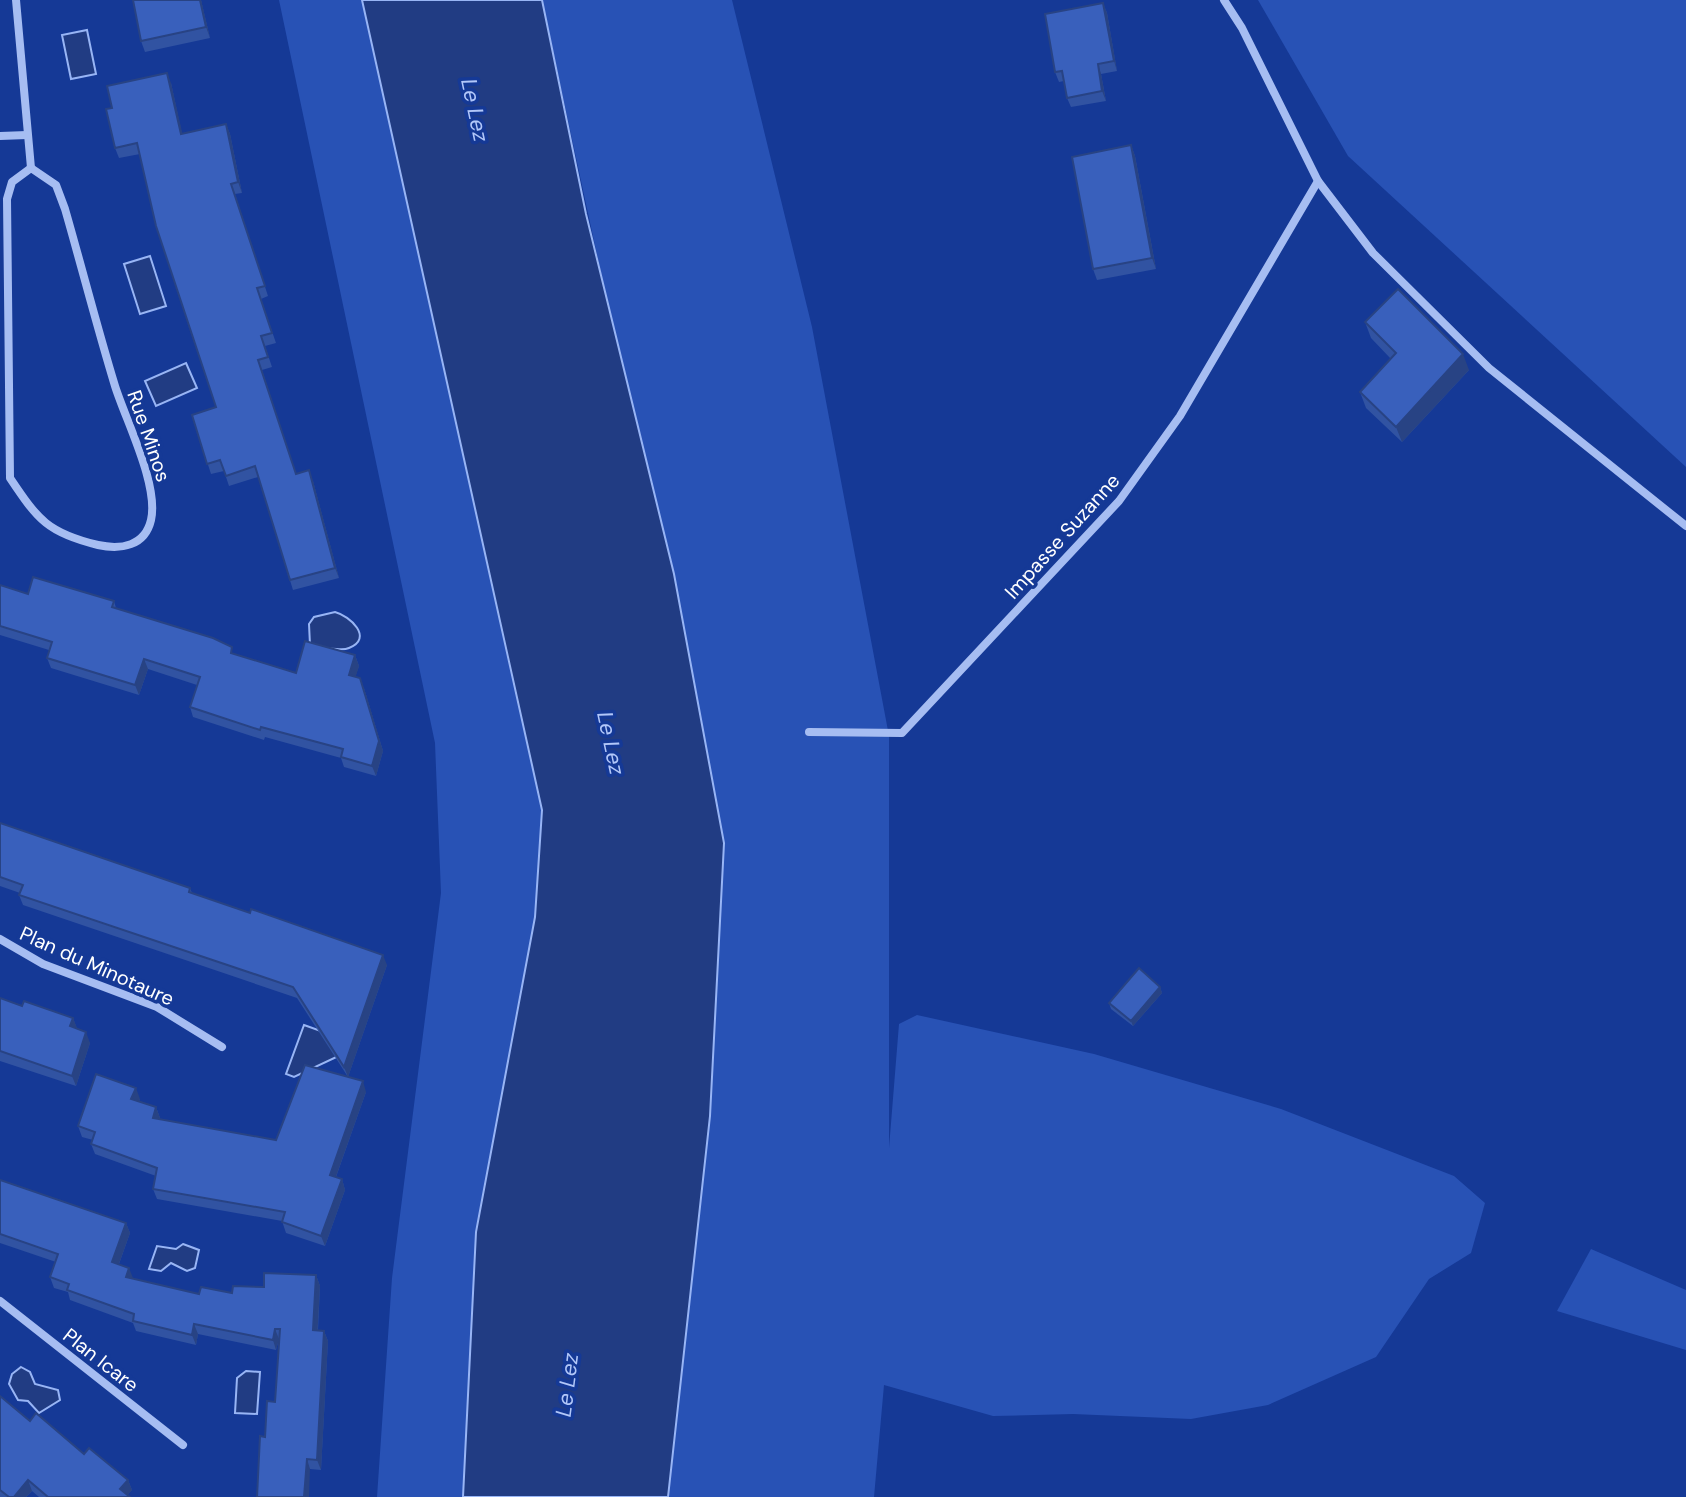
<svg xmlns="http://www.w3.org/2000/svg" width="1686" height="1497" font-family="'DM Sans',sans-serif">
	<rect width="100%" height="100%" fill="#153996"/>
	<!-- green -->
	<g fill="#2852b5">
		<path d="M279,0H362L542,810L535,917L476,1232L463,1497H377L392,1278L441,893L435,743Z"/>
		<path d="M542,0H732L812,327L889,736V1148L899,1024L917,1015L1094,1054L1281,1109L1454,1176L1485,1203L1471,1253L1429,1279L1376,1357L1268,1405L1191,1419L1073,1414L993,1416L884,1385L874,1497H668L710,1116L724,843Z"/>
		<path d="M1258,0H1686V467L1348,156Z"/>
		<path d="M1591,1249L1686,1290V1350L1557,1311Z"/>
	</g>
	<!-- water -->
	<g fill="#213c83" stroke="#98b5f5" stroke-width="2">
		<path d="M362,0H542L586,214L674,574L724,843L710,1116L668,1497H463L476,1232L535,917L542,810Z"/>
		<path d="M87,30L96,74L71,79L62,35Z"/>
		<path d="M150,256L166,306L140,314L124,264Z"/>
		<path d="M186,363L197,388L156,406L145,381Z"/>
		<path d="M335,612C350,616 374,638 349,648C340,652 333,646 324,650L310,645L309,624L314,617Z"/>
		<path d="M304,1025L349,1041L345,1053L294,1077L286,1074Z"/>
		<path d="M183,1244L199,1250L195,1268L187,1271L171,1263L161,1271L149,1269L157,1246L176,1249Z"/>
		<path d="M21,1367L30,1372L35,1384L58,1390L60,1400L39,1413L28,1401L18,1400L9,1384L12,1374Z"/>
		<path d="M246,1371L260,1372L257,1414L235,1413L237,1378Z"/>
	</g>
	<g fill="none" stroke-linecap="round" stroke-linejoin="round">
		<!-- street -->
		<g stroke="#a6bdf2" stroke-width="8">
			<path d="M16,0L31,168"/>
			<path d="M1224,0L1242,28L1318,181L1373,253L1489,368L1686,526"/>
			<path d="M0,136L27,135"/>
			<path d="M31,168L56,185L65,209C82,268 97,327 115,386C126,421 159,485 151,520C145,546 121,550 98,545C48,533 38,520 10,478L7,199L12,182Z"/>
			<path d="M809,732L902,733L1119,501L1180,416L1318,181"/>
			<path d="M0,939L43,964L157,1007L222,1047"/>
			<path d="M0,1301L183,1445"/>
		</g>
	</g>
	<!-- wall -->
	<g fill="#3153a2">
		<path d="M133,0H201L210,38L145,52L141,41Z"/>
		<path d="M1103,3L1107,13L1117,71L1101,74L1106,101L1071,107L1067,98L1064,81L1059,82L1055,72Z"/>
		<path d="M171,83L182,134L226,124L230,134L242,193L235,194L268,296L261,299L276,343L265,346L272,367L262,370L296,474L313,481L339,578L293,590L258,477L229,486L224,471L211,474L192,415L216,407L140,154L119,158L115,148L112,108Z"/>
		<path d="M1131,145L1135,156L1156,269L1097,280L1093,269Z"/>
		<path d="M1365,322L1469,370L1402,442L1366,408L1360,392L1391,359L1371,338Z"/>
		<path d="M0,585L28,594L114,601L116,608L235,654L296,673L355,655L359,666L355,677L364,688L383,751L376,776L344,767L341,758L265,737L264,740L193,717L190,707L197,685L148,669L139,695L51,668L47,658L49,650L0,635Z"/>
		<path d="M0,823L190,888L192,893L387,965L348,1077L297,998L23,905L19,895L20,893L0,886Z"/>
		<path d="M1160,987L1162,993L1133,1026L1111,1009L1109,1003Z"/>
		<path d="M0,998L22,1006L73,1018L77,1029L90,1043L76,1086L0,1061Z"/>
		<path d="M366,1092L336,1177L342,1179L345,1190L325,1246L286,1233L282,1221L157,1199L153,1189L156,1176L95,1154L91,1144L93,1140L82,1137L78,1126L140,1099L139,1101L156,1107L160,1118V1119L276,1140Z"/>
		<path d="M0,1180L126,1223L130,1233L119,1264L132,1279L199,1294L232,1293L316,1275L320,1286L318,1330L324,1331L328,1341L321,1470L310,1469L265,1437L275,1402L279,1339L276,1350L198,1334L196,1345L136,1331L133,1323L70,1300L68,1292L54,1288L50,1277L56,1262L0,1243Z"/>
		<path d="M0,1396L30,1421L128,1480L132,1490L127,1495L130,1497H39L32,1491L26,1497H0Z"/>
	</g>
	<!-- shaded-wall -->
	<g fill="#284384">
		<path d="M200,0H201L210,38L206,27Z"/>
		<path d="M1103,3L1107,13L1117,71L1114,61Z"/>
		<path d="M1098,64L1101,74L1106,101L1102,91Z"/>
		<path d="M167,73L171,83L185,145L181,134Z"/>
		<path d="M226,124L230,134L242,193L238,182Z"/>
		<path d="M1131,145L1135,156L1156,269L1152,258Z"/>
		<path d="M1463,354L1469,370L1402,442L1396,427Z"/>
		<path d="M309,470L313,481L339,578L335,568Z"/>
		<path d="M355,655L359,666L353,686L349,675Z"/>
		<path d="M144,659L148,669L139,695L135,685Z"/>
		<path d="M364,688L383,751L376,776L372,766Z"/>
		<path d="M383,955L387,965L348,1077L344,1067Z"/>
		<path d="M1160,987L1162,993L1133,1026L1131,1021Z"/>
		<path d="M73,1018L77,1028L73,1037L70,1026Z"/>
		<path d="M86,1032L90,1043L76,1086L72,1076Z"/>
		<path d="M363,1081L366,1092L333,1185L330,1175Z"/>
		<path d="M136,1088L140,1099L135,1109L131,1099Z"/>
		<path d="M156,1107L160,1118L156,1128L153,1118Z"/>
		<path d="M342,1179L345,1190L325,1246L321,1236Z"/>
		<path d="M126,1223L130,1233L116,1272L112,1262Z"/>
		<path d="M129,1268L133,1278L126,1277Z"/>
		<path d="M316,1275L320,1286L317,1340L313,1330Z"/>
		<path d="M194,1324L198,1334L196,1345L192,1335Z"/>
		<path d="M275,1329L279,1339L276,1350L273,1340Z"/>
		<path d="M324,1331L328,1341L321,1470L317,1460Z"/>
		<path d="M307,1459L310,1469L309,1497H304Z"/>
		<path d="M28,1480L32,1491L26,1497H14Z"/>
		<path d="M128,1480L132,1490L126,1497L120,1489Z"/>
	</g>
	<!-- building -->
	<g fill="#3960bc" stroke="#284384" stroke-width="2">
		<path d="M133,0H200L206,27L141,41Z"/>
		<path d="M1103,3L1114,61L1098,64L1102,91L1067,98L1062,71L1055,72L1045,14Z"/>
		<path d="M167,73L181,134L226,124L238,182L231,184L265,286L257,288L272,333L261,336L268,357L258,360L296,474L309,470L335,568L290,580L255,466L226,476L220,460L207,464L192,415L216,407L156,226L137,143L115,148L106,109L112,108L107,86Z"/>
		<path d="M1131,145L1152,258L1093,269L1072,157Z"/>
		<path d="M1398,289L1463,354L1396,427L1360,392L1396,353L1365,322Z"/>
		<path d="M33,577L114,601L112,607L213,638L232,647L231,653L296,673L305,641L355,655L349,675L360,678L379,741L372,766L341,757L343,749L261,727L260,730L190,707L200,677L144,659L135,685L47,658L52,642L0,626V585L28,594Z"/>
		<path d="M0,823L190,888L189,892L250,913L251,909L383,955L344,1067L293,987L19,895L23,885L0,877Z"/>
		<path d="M1139,968L1160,987L1131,1021L1109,1003Z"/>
		<path d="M0,998L22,1006L24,1001L73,1018L70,1026L86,1032L72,1076L0,1051Z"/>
		<path d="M305,1065L363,1081L330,1175L342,1179L321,1236L282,1222L285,1212L153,1189L157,1168L91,1144L95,1132L78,1126L96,1074L136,1088L131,1099L156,1107L153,1118L276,1140Z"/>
		<path d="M0,1180L126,1223L112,1262L129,1268L126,1277L199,1294L201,1287L232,1293L233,1286L264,1287V1273L316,1275L313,1330L324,1331L317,1460L307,1459L304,1497H257L260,1436L265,1437L267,1401L275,1402L280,1329H275L273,1340L194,1324L192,1335L133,1321L134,1314L67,1290L69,1284L50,1277L58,1254L0,1234Z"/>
		<path d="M0,1396L30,1421L36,1413L84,1454L89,1448L128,1480L120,1489L130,1497H48L28,1480L14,1497H9L0,1490Z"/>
	</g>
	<g text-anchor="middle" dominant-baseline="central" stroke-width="7" stroke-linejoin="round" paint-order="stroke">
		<!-- street labels -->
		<g font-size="20" fill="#fff" stroke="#153996">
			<text transform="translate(149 436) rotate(71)">Rue Minos</text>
			<text transform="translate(1062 536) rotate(-48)">Impasse Suzanne</text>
			<text transform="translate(97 966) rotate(24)">Plan du Minotaure</text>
			<text transform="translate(101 1360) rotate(38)">Plan Icare</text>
		</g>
		<!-- water labels -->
		<g font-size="22" font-style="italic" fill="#b2c7f9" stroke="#153996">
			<text transform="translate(475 110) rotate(78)">Le Lez</text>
			<text transform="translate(611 743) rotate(78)">Le Lez</text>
			<text transform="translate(567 1385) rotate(-83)">Le Lez</text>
		</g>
	</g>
</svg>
